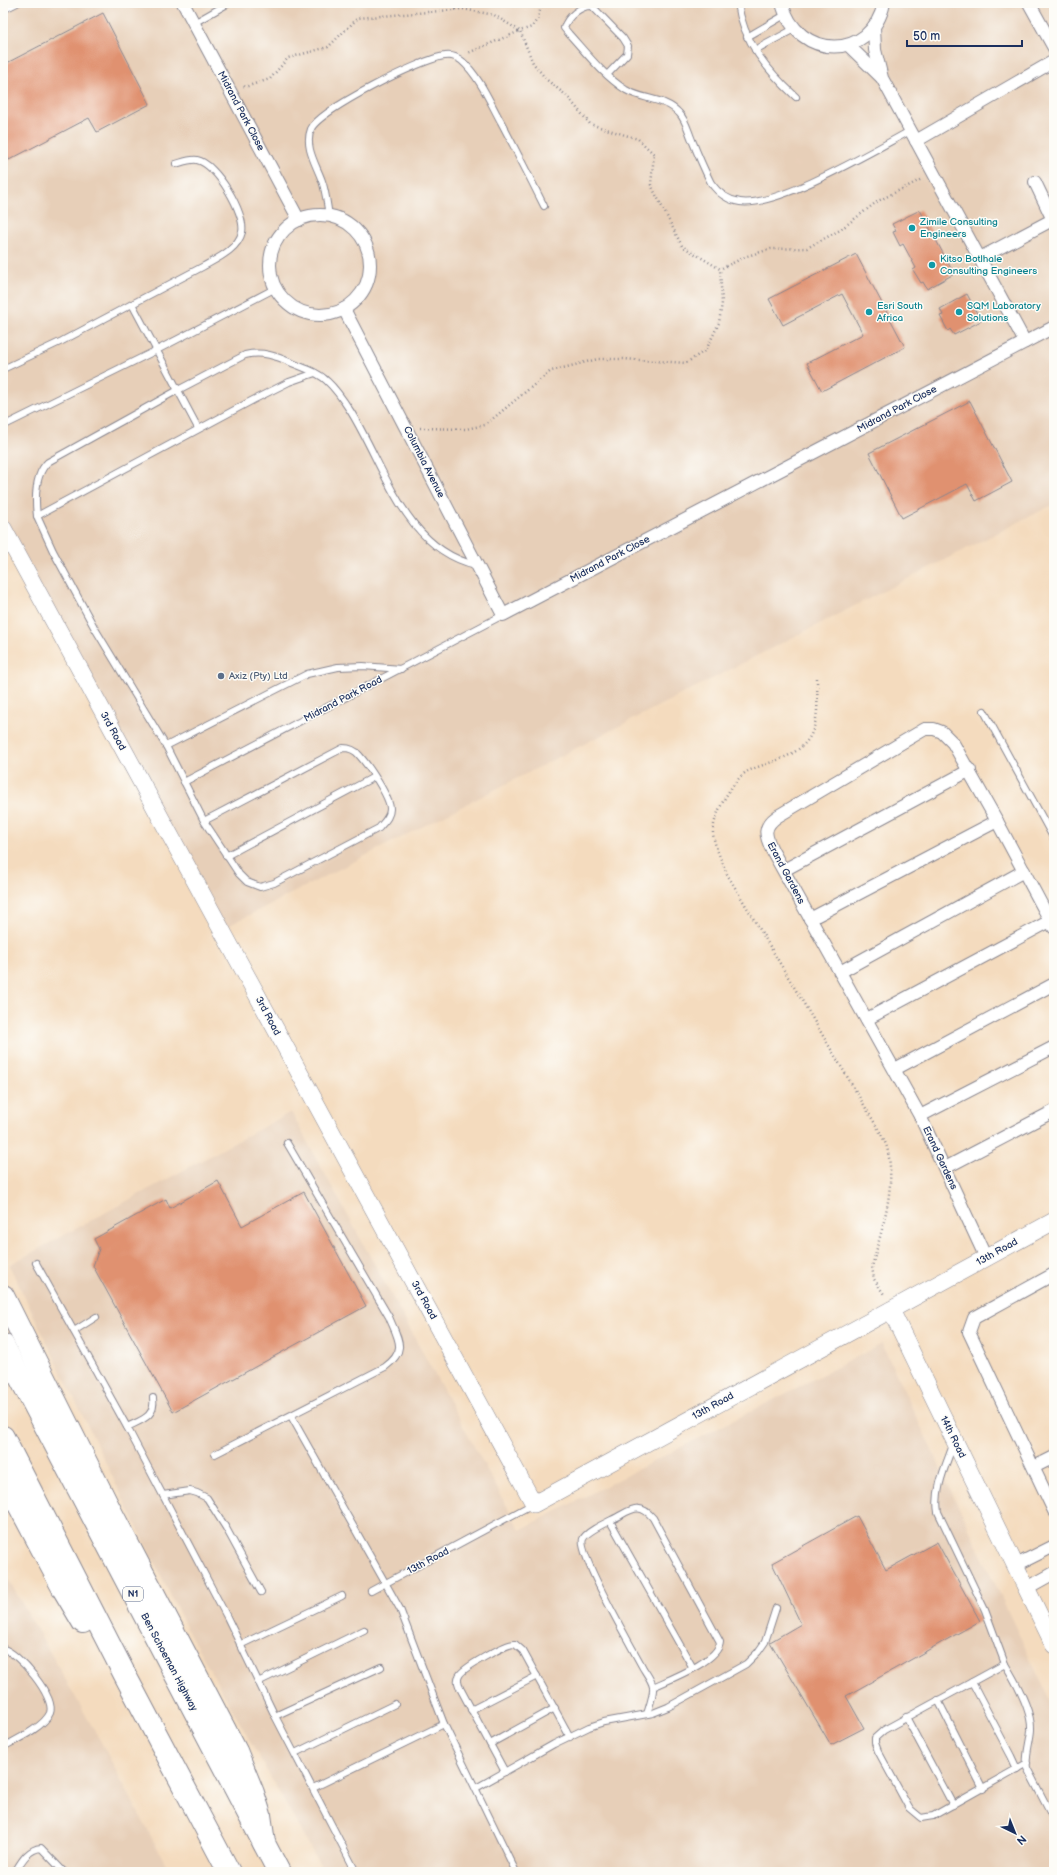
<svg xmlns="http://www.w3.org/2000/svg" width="1057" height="1875" font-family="'Balsamiq Sans',sans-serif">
	<rect width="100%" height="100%" fill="#fdfcf7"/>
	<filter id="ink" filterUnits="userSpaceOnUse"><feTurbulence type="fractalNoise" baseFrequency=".025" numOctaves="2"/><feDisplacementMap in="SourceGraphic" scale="8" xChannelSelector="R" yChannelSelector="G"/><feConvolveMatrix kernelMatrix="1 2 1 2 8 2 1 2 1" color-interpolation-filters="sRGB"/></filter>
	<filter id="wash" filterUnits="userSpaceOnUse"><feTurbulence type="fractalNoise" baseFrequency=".012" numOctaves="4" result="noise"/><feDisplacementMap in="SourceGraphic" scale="16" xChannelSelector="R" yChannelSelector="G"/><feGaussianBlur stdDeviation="0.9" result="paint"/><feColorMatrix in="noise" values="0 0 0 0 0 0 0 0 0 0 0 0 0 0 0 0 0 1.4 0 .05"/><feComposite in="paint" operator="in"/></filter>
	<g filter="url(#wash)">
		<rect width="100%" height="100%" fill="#f4dbbe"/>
		<!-- built -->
		<g fill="#e7cfb8">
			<path d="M3,3H1054V504L218,931L3,536Z"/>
			<path d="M291,1112L520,1530L882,1344L1054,1709V1872H324L188,1631L9,1265Z"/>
			<path d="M3,1570L101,1742L170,1872H3Z"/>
		</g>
		<g id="blocks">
			<!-- building -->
			<g fill="#e0916f">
				<path d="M103,13L150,104L97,132L89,118L9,160L3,149V77L8,75L3,65Z"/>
				<path d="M920,210L954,274L927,289L923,282L921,283L913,270L916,268L903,244L900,246L893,232L896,231L892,224Z"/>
				<path d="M856,254L905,347L822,391L807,363L863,334L842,294L783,325L769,299Z"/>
				<path d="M967,294L981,321L954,335L950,329L948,331L940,316L943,315L940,309Z"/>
				<path d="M970,401L1012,482L976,501L967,484L902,518L869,453Z"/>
				<path d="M218,1181L242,1226L304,1192L366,1306L173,1412L93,1266L99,1249L94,1239L166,1199L170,1208Z"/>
				<path d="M857,1516L886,1570L937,1542L980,1621L846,1696L864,1728L831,1745L770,1642L801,1624L772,1563Z"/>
			</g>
		</g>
	</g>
	<g filter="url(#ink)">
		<use href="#blocks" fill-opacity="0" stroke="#88858e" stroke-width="1"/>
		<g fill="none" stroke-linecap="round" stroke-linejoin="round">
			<!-- lane casing -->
			<g stroke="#88858e" stroke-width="8">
				<g id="lane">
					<path d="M738,3C743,42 768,71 796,97"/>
					<path d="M3,10L17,3"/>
					<path d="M194,23L229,3"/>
					<path d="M747,37L785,15"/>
					<path d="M755,50L794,29"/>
					<path d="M607,75L627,54L628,46L623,38L592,6C581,5 567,17 564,28L569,34C587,54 604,76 626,90C643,100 666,98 679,113C686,120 688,131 692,140C698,155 704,169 711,183C718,193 727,200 740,202C777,208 876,149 910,131"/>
					<path d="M329,216C327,204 326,192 322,181C316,164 304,147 311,129C319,110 423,58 445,56C451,55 457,57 462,61C479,76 490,102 501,122C516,150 530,178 544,206"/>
					<path d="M132,304L198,428"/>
					<path d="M3,369L62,341L204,266C218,258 238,249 242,232C246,214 216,163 197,160C190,159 183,162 176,164"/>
					<path d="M3,426L157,350L276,288"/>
					<path d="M37,516C35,499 34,475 48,462L178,390L245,355C263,351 276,356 292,363C304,368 318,372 327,381C337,390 344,401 351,412C385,467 405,549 476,565"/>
					<path d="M984,711L1054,839"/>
					<path d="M166,746L307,674L338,667L363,666L401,669"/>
					<path d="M184,782L503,615"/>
					<path d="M204,821L343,748C349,748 355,750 359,755C368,765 390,797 390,809C390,817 384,822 379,828L274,883L260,887L247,882L239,874L204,821L166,746L94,627L53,551L37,516L253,400L289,382L315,373"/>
					<path d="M226,856L374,777"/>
					<path d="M36,1263L127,1427L227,1617L275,1716L356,1872"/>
					<path d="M74,1331L96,1317"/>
					<path d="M291,1416L400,1609L444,1724L516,1872"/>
					<path d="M127,1427C141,1420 156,1417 153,1398"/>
					<path d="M953,1445C946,1465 934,1490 938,1512L985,1610L1005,1664"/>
					<path d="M215,1454L385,1367C408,1350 398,1339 389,1317L287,1143"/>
					<path d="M163,1495L190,1491L197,1493L207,1498L226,1528L261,1592"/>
					<path d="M610,1521L693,1668"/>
					<path d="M371,1591L533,1504"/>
					<path d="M240,1645L342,1596"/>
					<path d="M3,1649C18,1652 56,1697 50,1713C44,1727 16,1740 3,1747"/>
					<path d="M258,1682L364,1630"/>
					<path d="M972,1682L1011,1756L1017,1769"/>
					<path d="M938,1700L983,1789"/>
					<path d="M471,1710L537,1676"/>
					<path d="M647,1714C649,1707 654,1694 653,1687C652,1681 646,1673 643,1668C633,1649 577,1553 583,1539C587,1530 613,1520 621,1515C635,1507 642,1505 653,1518L720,1642C719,1661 668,1680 653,1687"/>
					<path d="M275,1716L381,1667"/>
					<path d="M906,1717L953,1805"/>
					<path d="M490,1744L555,1708"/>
					<path d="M295,1753L395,1704"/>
					<path d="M1027,1763L933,1816L921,1818L909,1808L878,1751L875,1743V1738L884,1730L1005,1664C1016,1682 1032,1710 1031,1730C1030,1743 1025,1755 1027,1768L1054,1820"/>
					<path d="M505,1772L461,1690C459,1686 456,1681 459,1676C462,1668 507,1643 515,1644L523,1651L570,1737"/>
					<path d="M313,1788L444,1724"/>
					<path d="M476,1788L554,1744L589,1727L604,1722L653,1713L668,1707L746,1664L758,1652L765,1642L776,1608"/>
					<path d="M15,1872C21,1862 28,1849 41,1848L64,1872"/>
				</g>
			</g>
			<!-- street casing -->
			<g stroke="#88858e" stroke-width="14">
				<g id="street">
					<path d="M183,3L299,220"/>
					<path d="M782,3C797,61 872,61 884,3"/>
					<path d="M1029,3L1054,48"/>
					<path d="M874,26L875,50L882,78L1025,342"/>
					<path d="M848,45L881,77"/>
					<path d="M916,141L1054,61"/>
					<path d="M1035,182L1053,220"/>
					<circle cx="320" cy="265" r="50"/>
					<path d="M980,258L1054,219"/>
					<path d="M344,309L503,615L1054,327"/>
					<path d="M784,870L970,770"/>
					<path d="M810,919L997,821"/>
					<path d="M840,972L1024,871"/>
					<path d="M867,1019L1050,921"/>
					<path d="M895,1069L1054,984"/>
					<path d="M920,1116L1054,1047"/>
					<path d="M945,1168L1054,1111"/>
					<path d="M986,1258L920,1116L772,850C765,835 762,827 778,816L925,729H934L942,732L953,743L997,821L1054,928"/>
					<path d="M1054,1274L974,1318L969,1332L1054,1511"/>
					<path d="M1034,1467L1054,1457"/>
					<path d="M1016,1565L1054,1546"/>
					<path d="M1027,1588L1054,1573"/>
				</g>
			</g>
			<!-- secondary casing -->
			<g stroke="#88858e" stroke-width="18">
				<g id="secondary">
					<path d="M3,528L534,1504L1054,1221"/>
					<path d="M891,1310L1054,1645"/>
				</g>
			</g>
			<!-- highway casing -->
			<g stroke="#88858e" stroke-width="24">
				<g id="highway">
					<path d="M3,1296L112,1514L236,1751L253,1793L260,1815L264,1843"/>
					<path d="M3,1345L279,1872"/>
					<path d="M3,1437L127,1679L229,1872"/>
					<path d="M3,1475L64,1590L83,1622"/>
				</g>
			</g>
			<!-- path -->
			<g stroke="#88858e" stroke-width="2.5" stroke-dasharray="1 3" stroke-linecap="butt">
				<path d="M542,3L538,18L532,27L520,31L533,63L547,80L567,96L590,124L638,139L654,154L651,185L682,246L720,269L747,256L771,249L807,248L840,230L878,201L922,179"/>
				<path d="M244,86L245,87L270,79L288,58L328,47L358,18L463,9L494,15L520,31L468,53"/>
				<path d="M420,428L466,429L485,425L551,371L598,359H623L686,363L706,350L719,323L722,303L720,269"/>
				<path d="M817,678C817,698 820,720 809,738C795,759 769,761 748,771C733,779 712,816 713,834C715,848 722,861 727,874L880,1132C883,1138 887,1145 888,1152C896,1190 881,1231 872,1267L874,1279L885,1296"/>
			</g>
			<!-- lane -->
			<use href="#lane" stroke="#fff" stroke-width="6"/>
			<!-- street -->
			<use href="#street" stroke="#fff" stroke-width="12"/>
			<!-- secondary -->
			<use href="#secondary" stroke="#fff" stroke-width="17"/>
			<!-- highway -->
			<use href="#highway" stroke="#fff" stroke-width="22"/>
		</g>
	</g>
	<!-- markers -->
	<g fill="#0f9aa8" stroke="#fdfcf7" stroke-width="1.5">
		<circle cx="912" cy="228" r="4"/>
		<circle cx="932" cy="265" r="4"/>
		<circle cx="869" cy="312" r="4"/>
		<circle cx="959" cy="312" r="4"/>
	</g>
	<circle fill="#5c6f8a" stroke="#fdfcf7" stroke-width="1.5" cx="221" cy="676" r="4"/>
	<g text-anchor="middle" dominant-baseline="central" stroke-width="3" stroke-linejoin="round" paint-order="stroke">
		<!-- shield labels -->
		<rect fill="#fdfcf7" stroke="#5f6c8c" stroke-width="1" x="123" y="1587" width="20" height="14" rx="3"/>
		<g font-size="9" font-weight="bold" fill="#1b2f5e">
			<text x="133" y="1594">N1</text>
		</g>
		<!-- street labels -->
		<g font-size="10" fill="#1b2f5e" stroke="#fdfcf7">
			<text transform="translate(241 111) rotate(62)">Midrand Park Close</text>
			<text transform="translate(897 409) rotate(-28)">Midrand Park Close</text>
			<text transform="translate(424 462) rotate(63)">Columbia Avenue</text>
			<text transform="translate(610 559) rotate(-28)">Midrand Park Close</text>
			<text transform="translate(343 699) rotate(-28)">Midrand Park Road</text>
			<text transform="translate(113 731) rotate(61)">3rd Road</text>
			<text transform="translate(786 873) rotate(62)">Erand Gardens</text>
			<text transform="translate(268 1016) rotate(62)">3rd Road</text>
			<text transform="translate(940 1158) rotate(65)">Erand Gardens</text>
			<text transform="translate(997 1252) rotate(-29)">13th Road</text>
			<text transform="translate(424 1300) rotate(61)">3rd Road</text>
			<text transform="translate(713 1406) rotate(-29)">13th Road</text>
			<text transform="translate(953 1437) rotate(64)">14th Road</text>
			<text transform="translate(428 1561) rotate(-28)">13th Road</text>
			<text transform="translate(169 1662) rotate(62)">Ben Schoeman Highway</text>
		</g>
		<!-- culture labels -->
		<g font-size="10" fill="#0d838f" stroke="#fdfcf7" text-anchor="start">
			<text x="920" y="222">Zimile Consulting<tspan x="920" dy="12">Engineers</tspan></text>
			<text x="940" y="259">Kitso Botlhale<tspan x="940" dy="12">Consulting Engineers</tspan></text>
			<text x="877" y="306">Esri South<tspan x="877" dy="12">Africa</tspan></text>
			<text x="967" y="306">SQM Laboratory<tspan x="967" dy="12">Solutions</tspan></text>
		</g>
		<!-- service labels -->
		<g font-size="10" fill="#4e5e75" stroke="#fdfcf7" text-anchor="start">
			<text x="229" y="676">Axiz (Pty) Ltd</text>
		</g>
	</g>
	<!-- margin -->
	<rect width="1057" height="1875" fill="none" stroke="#fdfcf7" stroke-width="16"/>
	<!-- north arrow -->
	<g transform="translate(1015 1833) rotate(137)" stroke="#fdfcf7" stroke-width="3" paint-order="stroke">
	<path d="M0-3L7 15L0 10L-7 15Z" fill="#1b2f5e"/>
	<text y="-6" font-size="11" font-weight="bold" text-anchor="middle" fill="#1b2f5e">N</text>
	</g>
	<!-- scale -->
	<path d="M907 40v6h115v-6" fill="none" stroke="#1b2f5e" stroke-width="2"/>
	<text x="913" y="40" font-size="12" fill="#1b2f5e" stroke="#fdfcf7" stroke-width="3" paint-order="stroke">50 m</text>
</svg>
